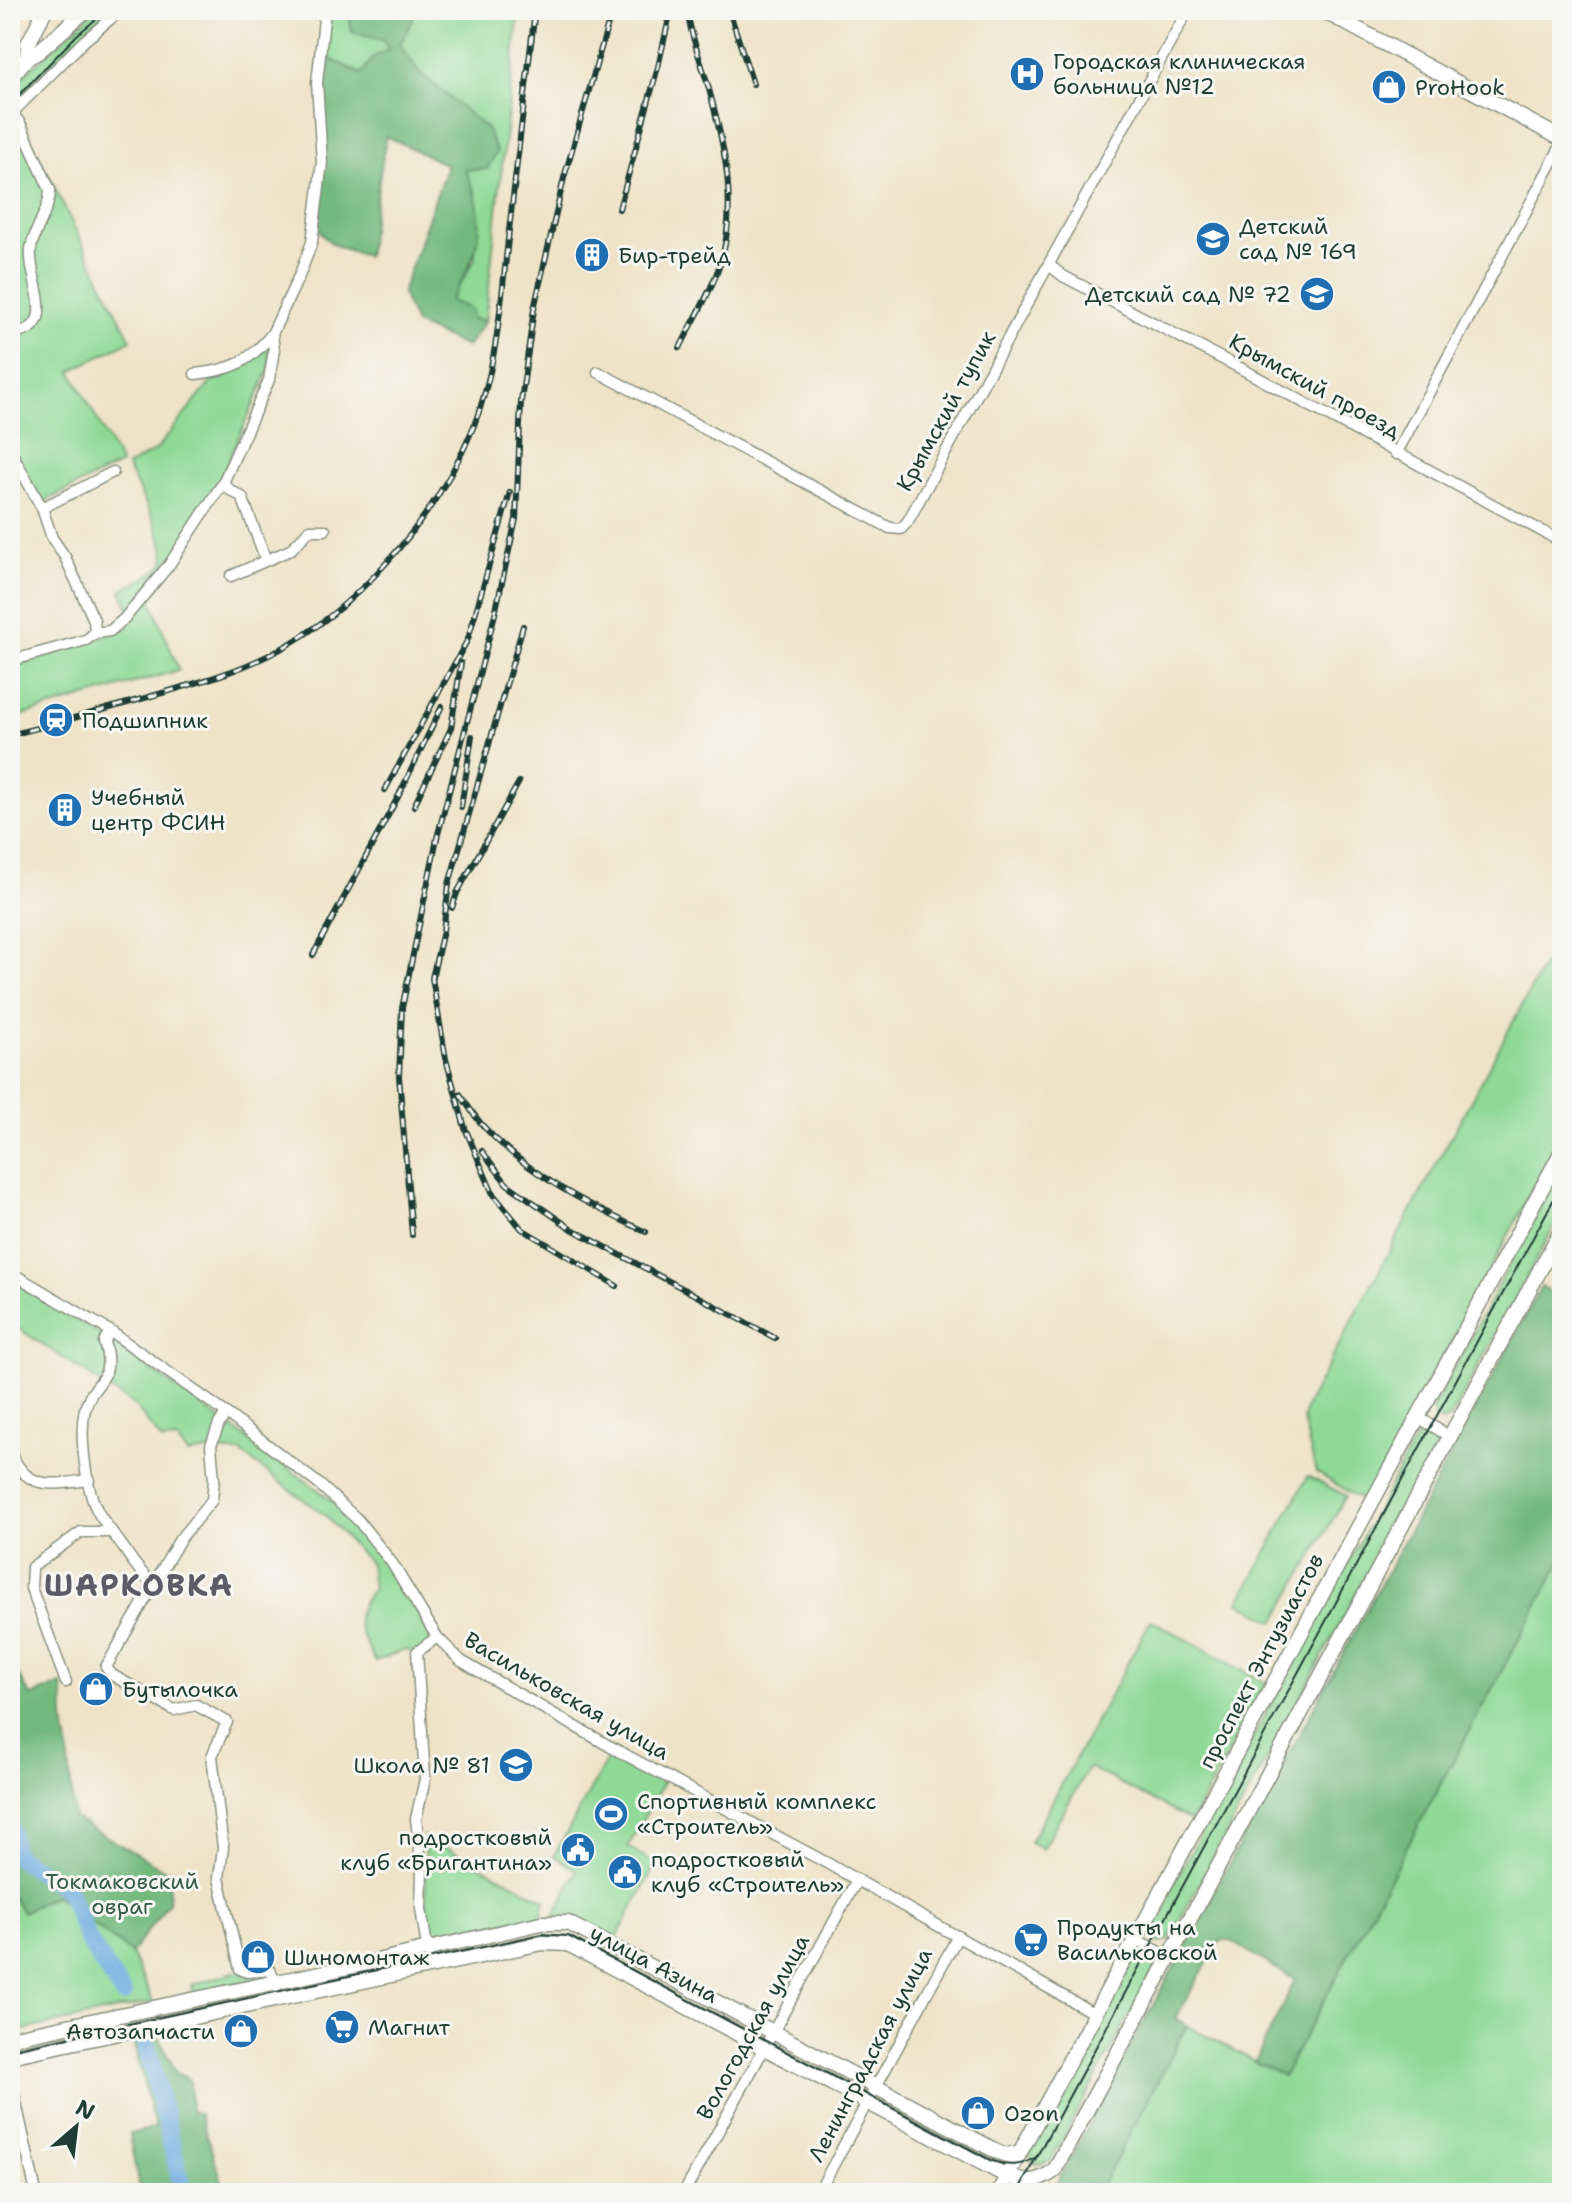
<svg xmlns="http://www.w3.org/2000/svg" width="1572" height="2203" font-family="'Shantell Sans',sans-serif">
	<rect width="100%" height="100%" fill="#f6f6f2"/>
	<filter id="ink" filterUnits="userSpaceOnUse"><feTurbulence type="fractalNoise" baseFrequency=".0125" numOctaves="2"/><feDisplacementMap in="SourceGraphic" scale="16" xChannelSelector="R" yChannelSelector="G"/><feConvolveMatrix kernelMatrix="1 2 1 2 8 2 1 2 1" color-interpolation-filters="sRGB"/></filter>
	<filter id="wash" filterUnits="userSpaceOnUse"><feTurbulence type="fractalNoise" baseFrequency=".006" numOctaves="4" result="noise"/><feDisplacementMap in="SourceGraphic" scale="32" xChannelSelector="R" yChannelSelector="G"/><feGaussianBlur stdDeviation="1.8" result="paint"/><feColorMatrix in="noise" values="0 0 0 0 0 0 0 0 0 0 0 0 0 0 0 0 0 1.4 0 .05"/><feComposite in="paint" operator="in"/></filter>
	<g filter="url(#wash)">
		<rect width="100%" height="100%" fill="#efe3c7"/>
		<!-- green -->
		<g fill="#8ed995" stroke="#568b64" stroke-width="2">
			<path d="M95,10H113L79,38L10,106V88Z"/>
			<path d="M331,10H349L352,32L382,40L390,50L374,57L361,74L324,56Z"/>
			<path d="M412,10H519L485,321L473,319L450,301L475,259L476,193L464,170L486,128C455,106 420,79 400,45L412,19Z"/>
			<path d="M23,121L34,147L131,340L71,371L121,464L43,502L39,498L10,444V128Z"/>
			<path d="M269,347L270,368L221,477L178,550L130,610L121,591C132,584 155,575 163,564C173,550 134,482 127,466L156,450L216,376L250,363Z"/>
			<path d="M149,595L179,670L10,719V667L112,633Z"/>
			<path d="M1562,931V1135L1365,1502L1316,1472L1303,1420L1305,1408Z"/>
			<path d="M1562,1167V1212L1450,1418L1442,1422L1435,1417L1432,1409Z"/>
			<path d="M10,1280L110,1340L317,1489L357,1522L387,1563L438,1645L422,1654L405,1650L375,1661C359,1629 347,1620 373,1589L370,1564L327,1517L240,1452L206,1451L188,1454L177,1440L162,1441L134,1405L10,1323Z"/>
			<path d="M1426,1430L1436,1435V1446L1169,1940L1160,1943L1151,1938L1149,1929L1417,1436Z"/>
			<path d="M1308,1476L1346,1496L1275,1622L1239,1602Z"/>
			<path d="M1562,1559V2193H1098L1187,2026L1283,2076Z"/>
			<path d="M1151,1620L1266,1683L1191,1821L1089,1767L1042,1849L1030,1842Z"/>
			<path d="M611,1752L664,1781L628,1847L656,1864L615,1941L554,1917L577,1870L554,1856Z"/>
			<path d="M424,1836L545,1900L541,1918L436,1942L431,1941L426,1909Z"/>
			<path d="M10,1895L23,1912L55,1895L131,1953L153,2002L10,2033Z"/>
			<path d="M1141,1950L1154,1955L1156,1966L1052,2159C1040,2168 1030,2166 1029,2150L1134,1955Z"/>
			<path d="M234,1972C245,1975 259,1972 268,1978L194,1993L192,1985Z"/>
		</g>
		<!-- forest -->
		<g fill="#72b97e" stroke="#487b59" stroke-width="2">
			<path d="M349,10H412L413,19L400,45L419,72L486,128L497,152L487,169L465,170C492,224 478,253 450,301L470,308L473,319L485,321L467,347L415,324L402,293L447,165L386,136L367,256C347,249 326,247 318,226L324,56L361,74L374,57L389,49L382,39L352,32Z"/>
			<path d="M1541,1287L1562,1298V1559L1283,2076L1255,2062L1295,1980L1231,1941H1220L1175,2018L1187,2026L1098,2193H1005C1023,2182 1039,2201 1058,2181Z"/>
			<path d="M10,1661L31,1696L62,1684C65,1703 62,1721 67,1739L74,1818L170,1873L169,1902L131,1953L55,1895L23,1912L10,1895Z"/>
			<path d="M156,2031L176,2073L190,2080L191,2111L199,2114L226,2193H140L129,2134L155,2128L132,2036Z"/>
		</g>
		<g fill="none" stroke-linecap="round" stroke-linejoin="round">
			<!-- river -->
			<g stroke="#6eace0" stroke-width="18">
				<path d="M10,1828L14,1855L67,1889L88,1940L123,1994"/>
				<path d="M146,2043L181,2182L186,2193"/>
			</g>
		</g>
	</g>
	<g filter="url(#ink)">
		<g fill="none" stroke-linecap="round" stroke-linejoin="round">
			<!-- street casing -->
			<g stroke="#87907e" stroke-width="13">
				<g id="street">
					<path d="M10,115L84,41L121,10"/>
					<path d="M1049,265L1063,276L1242,369L1562,542"/>
					<path d="M10,333C63,332 27,279 31,249C34,228 50,210 50,190L20,123L12,113"/>
					<path d="M598,372L890,528L901,529L908,521L1188,10"/>
					<path d="M195,374C232,370 248,363 272,334"/>
					<path d="M10,450L42,508L52,538L65,557L94,620L95,633"/>
					<path d="M1396,454L1562,144"/>
					<path d="M223,483L230,490L242,497L266,560"/>
					<path d="M42,508L113,472"/>
					<path d="M231,576L290,550L310,530H325"/>
					<path d="M10,661L86,640L95,633L110,631L124,619L169,565L223,483L269,380L274,350L272,334L300,274L312,242L322,162L317,83L325,10"/>
					<path d="M10,1272L110,1331L226,1413L320,1485L358,1520L392,1563L437,1637L461,1661L611,1747L825,1862L1095,2014"/>
					<path d="M110,1331L104,1342C117,1385 90,1379 84,1414C80,1439 86,1490 98,1512C105,1524 115,1536 123,1547C132,1561 141,1574 154,1585"/>
					<path d="M226,1413L219,1424L211,1445L214,1480L212,1500L180,1539L106,1667L112,1675L174,1710L196,1705L227,1722L212,1756L223,1848L219,1878L240,1969L247,1972L270,1970L277,1986"/>
					<path d="M1418,1417L1450,1437"/>
					<path d="M10,1450C25,1491 51,1485 89,1480"/>
					<path d="M66,1682L31,1588L32,1567L81,1532H112"/>
					<path d="M1137,1940L1171,1958"/>
					<path d="M430,1966L421,1909L422,1869L416,1819L425,1779L417,1652L437,1637"/>
					<path d="M10,2076L36,2193"/>
					<path d="M684,2193L857,1880"/>
					<path d="M818,2193L958,1936"/>
				</g>
			</g>
			<!-- secondary casing -->
			<g stroke="#87907e" stroke-width="17">
				<g id="secondary">
					<path d="M1322,10L1562,139"/>
					<path d="M27,58L28,44L45,10"/>
					<path d="M10,78L27,58L38,52L86,10"/>
					<path d="M10,2038L368,1963L541,1923H568L589,1934L998,2152L1007,2155L1018,2153"/>
					<path d="M10,2056L542,1943L568,1944L1007,2176C1027,2183 1035,2184 1054,2171L1562,1229"/>
					<path d="M998,2193L1562,1151"/>
				</g>
			</g>
			<!-- street -->
			<use href="#street" stroke="#fff" stroke-width="10"/>
			<!-- secondary -->
			<use href="#secondary" stroke="#fff" stroke-width="14"/>
			<!-- tram -->
			<g stroke="#1f3d34" stroke-width="2">
				<path d="M10,104L77,35L107,10"/>
				<path d="M10,2050L542,1934L568,1936L990,2160C1008,2167 1021,2167 1038,2156"/>
				<path d="M1017,2193L1562,1184"/>
			</g>
			<!-- rail casing -->
			<g stroke="#1f3d34" stroke-width="6">
				<g id="rail">
					<path d="M729,10L753,84"/>
					<path d="M619,209L658,67L671,10"/>
					<path d="M680,348C693,321 711,293 720,264C738,208 725,148 710,93C703,65 691,39 687,10"/>
					<path d="M523,626L449,884L443,931L432,978L446,1059L465,1128L493,1194L522,1229L617,1286"/>
					<path d="M10,735C53,724 96,712 138,700C190,685 245,671 291,643C367,598 440,510 473,428C497,368 501,303 508,239C517,162 526,86 535,10"/>
					<path d="M385,790L468,639L510,492"/>
					<path d="M414,806L451,728L461,663"/>
					<path d="M461,807L472,736"/>
					<path d="M452,908L457,893L519,782"/>
					<path d="M313,955L398,797L442,706"/>
					<path d="M460,1094C468,1106 476,1119 486,1129C530,1176 589,1205 646,1232"/>
					<path d="M482,1151L507,1184L572,1229L775,1338"/>
					<path d="M412,1235L399,1076L402,1008L437,838L495,614L516,519L521,401L534,309L564,178L612,10"/>
				</g>
			</g>
			<!-- rail -->
			<use href="#rail" stroke="#f6f6f2" stroke-width="3" stroke-dasharray="9" stroke-linecap="butt"/>
		</g>
	</g>
	<!-- icons -->
	<defs>
		<g id="hospital-disc" transform="scale(1.8)"><circle r="9.5" fill="#1f6fb2" stroke="#f6f6f2"/><path d="M-5-5h3v3.5h4V-5h3V5h-3V1.5h-4V5h-3Z" fill="#fff"/></g>
		<g id="shop-disc" transform="scale(1.8)"><circle r="9.5" fill="#1f6fb2" stroke="#f6f6f2"/><path d="M-5-2.5h2.3a2.7 3.5 0 0 1 5.4 0H5L5.5 6h-11ZM-1.5-2.5h3a1.5 2.3 0 0 0-3 0Z" fill="#fff"/></g>
		<g id="school-disc" transform="scale(1.8)"><circle r="9.5" fill="#1f6fb2" stroke="#f6f6f2"/><path d="M0-5L7-2L0 1L-7-2ZM-4 1L0 2.5L4 1V4Q0 6-4 4Z" fill="#fff"/></g>
		<g id="building-disc" transform="scale(1.8)"><circle r="9.5" fill="#1f6fb2" stroke="#f6f6f2"/><path d="M-4-6H4V6H1V3H-1V6H-4ZM-2.5-4.3h1.7v1.8h-1.7ZM.8-4.3h1.7v1.8H.8ZM-2.5-1h1.7V.8h-1.7ZM.8-1h1.7V.8H.8Z" fill="#fff"/></g>
		<g id="station-disc" transform="scale(1.8)"><circle r="9.5" fill="#1f6fb2" stroke="#f6f6f2"/><path d="M-3-6H3Q5-6 5-4V2Q5 4 3 4L4.5 6H3L1.5 4h-3L-3 6H-4.5L-3 4Q-5 4-5 2V-4Q-5-6-3-6ZM-3.5-4v3h7v-3ZM-3.5 1v1.5H-2V1ZM2 1v1.5H3.5V1Z" fill="#fff"/></g>
		<g id="stadium-disc" transform="scale(1.8)"><circle r="9.5" fill="#1f6fb2" stroke="#f6f6f2"/><path d="M0-5a6.5 5 0 1 0 0 10a6.5 5 0 1 0 0-10ZM-3.5-1.8h7v3.6h-7Z" fill="#fff"/></g>
		<g id="civic-disc" transform="scale(1.8)"><circle r="9.5" fill="#1f6fb2" stroke="#f6f6f2"/><path d="M-.6-6.5H3V-4.5H.6V-3L4-1V1h2V6H-6V1h2V-1L-.6-3ZM-1.2 2.5V6h2.4V2.5Z" fill="#fff"/></g>
		<g id="supermarket-disc" transform="scale(1.8)"><circle r="9.5" fill="#1f6fb2" stroke="#f6f6f2"/><path d="M-6-5.5h2.5l.6 2H6L4.5 2H-2.5L-4.4-4H-6ZM-1.5 3.2a1.3 1.3 0 1 0 .1 0ZM3 3.2a1.3 1.3 0 1 0 .1 0Z" fill="#fff"/></g>
	</defs>
	<g fill-rule="evenodd">
		<use href="#hospital-disc" x="1027" y="74"/>
		<use href="#shop-disc" x="1389" y="87"/>
		<use href="#school-disc" x="1213" y="239"/>
		<use href="#building-disc" x="592" y="255"/>
		<use href="#school-disc" x="1317" y="294"/>
		<use href="#station-disc" x="56" y="720"/>
		<use href="#building-disc" x="65" y="810"/>
		<use href="#shop-disc" x="96" y="1689"/>
		<use href="#school-disc" x="516" y="1765"/>
		<use href="#stadium-disc" x="611" y="1814"/>
		<use href="#civic-disc" x="578" y="1850"/>
		<use href="#civic-disc" x="625" y="1872"/>
		<use href="#supermarket-disc" x="1031" y="1940"/>
		<use href="#shop-disc" x="258" y="1957"/>
		<use href="#supermarket-disc" x="342" y="2027"/>
		<use href="#shop-disc" x="241" y="2031"/>
		<use href="#shop-disc" x="978" y="2113"/>
	</g>
	<g text-anchor="middle" dominant-baseline="central" stroke-width="6" stroke-linejoin="round" paint-order="stroke">
		<!-- poi labels -->
		<g font-size="22" fill="#1f3d34" stroke="#f6f6f2" text-anchor="start">
			<text x="1053" y="61">Городская клиническая<tspan x="1053" dy="25">больница №12</tspan></text>
			<text x="1415" y="87">ProHook</text>
			<text x="1239" y="226">Детский<tspan x="1239" dy="25">сад № 169</tspan></text>
			<text x="618" y="255">Бир-трейд</text>
			<text x="1291" y="294" text-anchor="end">Детский сад № 72</text>
			<text x="82" y="720">Подшипник</text>
			<text x="91" y="797">Учебный<tspan x="91" dy="25">центр ФСИН</tspan></text>
			<text x="122" y="1689">Бутылочка</text>
			<text x="490" y="1765" text-anchor="end">Школа № 81</text>
			<text x="637" y="1801">Спортивный комплекс<tspan x="637" dy="25">«Строитель»</tspan></text>
			<text x="552" y="1837" text-anchor="end">подростковый<tspan x="552" dy="25">клуб «Бригантина»</tspan></text>
			<text x="651" y="1859">подростковый<tspan x="651" dy="25">клуб «Строитель»</tspan></text>
			<text x="1057" y="1927">Продукты на<tspan x="1057" dy="25">Васильковской</tspan></text>
			<text x="284" y="1957">Шиномонтаж</text>
			<text x="368" y="2027">Магнит</text>
			<text x="215" y="2031" text-anchor="end">Автозапчасти</text>
			<text x="1004" y="2113">Ozon</text>
		</g>
		<!-- street labels -->
		<g font-size="22" fill="#1f3d34" stroke="#f6f6f2">
			<text transform="translate(1315 386) rotate(29)">Крымский проезд</text>
			<text transform="translate(946 411) rotate(-61)">Крымский тупик</text>
			<text transform="translate(1261 1661) rotate(-62)">проспект Энтузиастов</text>
			<text transform="translate(567 1696) rotate(30)">Васильковская улица</text>
			<text transform="translate(654 1964) rotate(28)">улица Азина</text>
			<text transform="translate(753 2027) rotate(-61)">Вологодская улица</text>
			<text transform="translate(870 2055) rotate(-62)">Ленинградская улица</text>
		</g>
		<!-- park labels -->
		<g font-size="22" fill="#355c47" stroke="#f6f6f2">
			<text x="122" y="1881">Токмаковский<tspan x="122" dy="25">овраг</tspan></text>
		</g>
		<!-- district labels -->
		<g font-size="30" font-weight="bold" letter-spacing="2" fill="#5c5b67" stroke="#f6f6f2">
			<text x="139" y="1585">ШАРКОВКА</text>
		</g>
	</g>
	<!-- margin -->
	<rect width="1572" height="2203" fill="none" stroke="#f6f6f2" stroke-width="40"/>
	<!-- north arrow -->
	<g transform="translate(76 2127) rotate(28)" stroke="#f6f6f2" stroke-width="6" paint-order="stroke">
	<path d="M0-6L14 30L0 20L-14 30Z" fill="#1f3d34"/>
	<text y="-12" font-size="22" font-weight="bold" text-anchor="middle" fill="#1f3d34">N</text>
	</g>
</svg>
